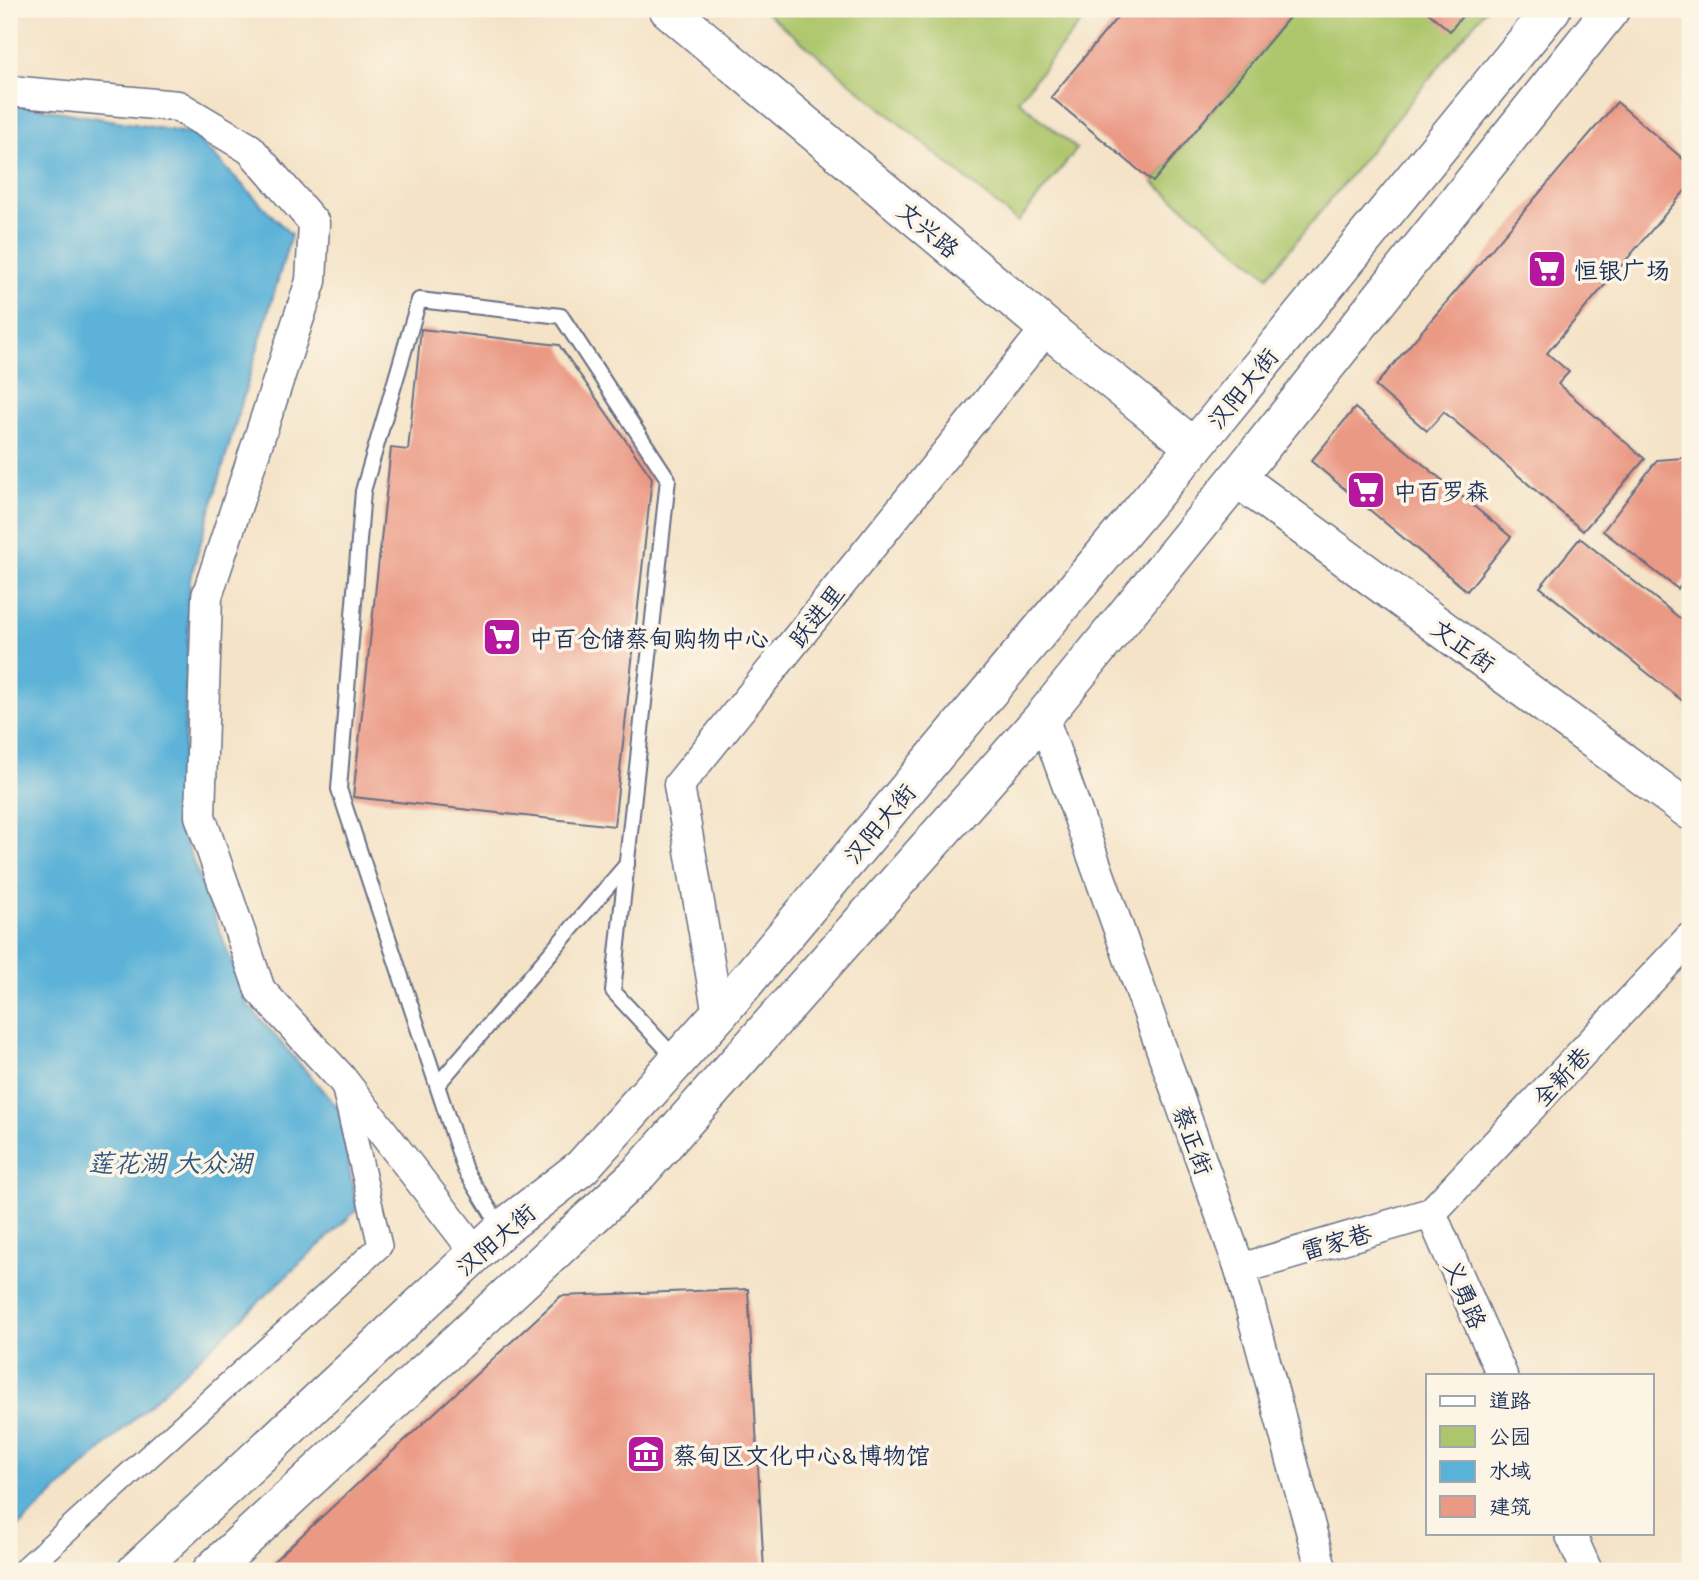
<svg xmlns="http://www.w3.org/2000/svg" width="1699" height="1580" font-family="Mali,'LXGW WenKai TC',sans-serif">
	<rect width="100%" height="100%" fill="#fcf5e5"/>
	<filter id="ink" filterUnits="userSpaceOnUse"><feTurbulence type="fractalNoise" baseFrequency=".0143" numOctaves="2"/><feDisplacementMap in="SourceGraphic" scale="14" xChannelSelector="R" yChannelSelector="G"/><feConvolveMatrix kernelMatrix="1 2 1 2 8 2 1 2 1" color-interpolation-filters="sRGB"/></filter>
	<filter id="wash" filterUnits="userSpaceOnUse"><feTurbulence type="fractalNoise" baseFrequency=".00686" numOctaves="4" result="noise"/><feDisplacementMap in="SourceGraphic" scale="28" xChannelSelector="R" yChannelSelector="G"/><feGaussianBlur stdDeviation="1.57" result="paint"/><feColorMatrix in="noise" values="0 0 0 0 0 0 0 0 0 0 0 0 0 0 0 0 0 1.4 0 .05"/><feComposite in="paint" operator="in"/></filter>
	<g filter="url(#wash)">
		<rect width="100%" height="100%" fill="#f4e3c7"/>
		<!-- green -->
		<g fill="#adc66c" stroke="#647a65" stroke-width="2">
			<path d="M762,9H1092L1018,100L1077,149L1018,222Z"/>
			<path d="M1296,9H1486L1268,276L1153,182Z"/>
		</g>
		<!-- water -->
		<path fill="#5bb2d8" stroke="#3b709b" stroke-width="2" d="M9,103L193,134L291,235L190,579L181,830L248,1005L338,1108L357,1210L9,1536Z"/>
		<g id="blocks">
			<!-- building -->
			<g fill="#ea9984">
				<path d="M1124,9H1296L1153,182L1051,97Z"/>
				<path d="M1424,9H1468L1450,31Z"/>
				<path d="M1617,102L1690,165V185L1547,353L1569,372L1558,384L1645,459L1583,531L1444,412L1427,431L1375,386Z"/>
				<path d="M421,329L559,345L652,478L614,826L353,797L391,448L408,450Z"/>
				<path d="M1355,408L1511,537L1467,591L1311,461Z"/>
				<path d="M1690,448V573L1678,589L1603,531L1657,460L1683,458Z"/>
				<path d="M1580,538L1681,619L1690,608V707L1540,587Z"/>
				<path d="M748,1289L764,1571H263L561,1296Z"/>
			</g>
		</g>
	</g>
	<g filter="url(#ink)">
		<use href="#blocks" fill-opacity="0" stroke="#676e83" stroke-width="2"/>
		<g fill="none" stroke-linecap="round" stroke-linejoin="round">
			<!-- service casing -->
			<g stroke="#676e83" stroke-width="18">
				<g id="service">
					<path d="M438,1084L627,864"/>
					<path d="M501,1228L465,1170L339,789L363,491L419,300L561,316L668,479L613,991L677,1060"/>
				</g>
			</g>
			<!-- pedestrian casing -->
			<g stroke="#676e83" stroke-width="26">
				<path id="pedestrian" d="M23,1571L380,1246L343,1085"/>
			</g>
			<!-- minor casing -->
			<g stroke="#676e83" stroke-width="33">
				<g id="minor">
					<path d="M9,91L178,106L250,149L314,223L311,281L207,596L200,816L260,990L341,1078L476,1253"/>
					<path d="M1043,717L1240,1269L1322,1571"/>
					<path d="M718,1015L679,785L1047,328"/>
					<path d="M1431,1213L1690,938"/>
					<path d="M1431,1213L1502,1375"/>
					<path d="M1240,1269L1431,1213"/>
					<path d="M1570,1533L1587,1571"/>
				</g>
			</g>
			<!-- tertiary casing -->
			<g stroke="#676e83" stroke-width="40">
				<g id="tertiary">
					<path d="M668,9L1047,328L1194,447"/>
					<path d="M1237,478L1690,811"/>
					<path d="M136,1571L502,1229L582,1167L718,1015L1194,447L1552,9"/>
					<path d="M211,1571L640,1172L1043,717L1237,478L1611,9"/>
				</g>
			</g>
			<!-- service -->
			<use href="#service" stroke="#fff" stroke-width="14"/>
			<!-- pedestrian -->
			<use href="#pedestrian" stroke="#fff" stroke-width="23"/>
			<!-- minor -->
			<use href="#minor" stroke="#fff" stroke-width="30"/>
			<!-- tertiary -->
			<use href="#tertiary" stroke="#fff" stroke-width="37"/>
		</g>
	</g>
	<!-- icons -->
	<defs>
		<g id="supermarket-square" transform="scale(2.0125)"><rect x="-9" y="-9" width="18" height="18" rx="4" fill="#b5179e" stroke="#fcf5e5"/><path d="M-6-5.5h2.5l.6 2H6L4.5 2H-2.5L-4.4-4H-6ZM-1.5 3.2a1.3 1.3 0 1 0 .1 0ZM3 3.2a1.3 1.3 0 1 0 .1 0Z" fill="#fff"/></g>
		<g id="museum-square" transform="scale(2.0125)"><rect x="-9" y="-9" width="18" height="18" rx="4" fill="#b5179e" stroke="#fcf5e5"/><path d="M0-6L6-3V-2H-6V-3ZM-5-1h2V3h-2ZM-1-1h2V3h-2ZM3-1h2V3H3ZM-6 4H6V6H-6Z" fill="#fff"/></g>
	</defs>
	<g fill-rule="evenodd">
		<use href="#supermarket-square" x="1547" y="269"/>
		<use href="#supermarket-square" x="1366" y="490"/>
		<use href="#supermarket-square" x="502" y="637"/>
		<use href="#museum-square" x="646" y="1454"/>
	</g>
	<g text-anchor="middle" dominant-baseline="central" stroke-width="7" stroke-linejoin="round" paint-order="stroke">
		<!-- street labels -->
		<g font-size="24" fill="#1b2f5e" stroke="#fcf5e5">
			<text transform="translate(929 229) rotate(40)">文兴路</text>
			<text transform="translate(1242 388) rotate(-51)">汉阳大街</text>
			<text transform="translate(816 615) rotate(-51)">跃进里</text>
			<text transform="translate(1464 645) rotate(36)">文正街</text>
			<text transform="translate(879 823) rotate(-50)">汉阳大街</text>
			<text transform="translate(1561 1076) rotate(-47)">全新巷</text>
			<text transform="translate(1194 1140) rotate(70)">蔡正街</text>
			<text transform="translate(495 1239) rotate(-41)">汉阳大街</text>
			<text transform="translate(1336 1241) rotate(-16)">雷家巷</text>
			<text transform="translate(1466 1294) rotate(67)">义勇路</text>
		</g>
		<!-- poi labels -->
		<g font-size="24" fill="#1b2f5e" stroke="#fcf5e5" text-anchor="start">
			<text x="1574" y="269">恒银广场</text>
			<text x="1393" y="490">中百罗森</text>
			<text x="529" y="637">中百仓储蔡甸购物中心</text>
			<text x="673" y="1454">蔡甸区文化中心&amp;博物馆</text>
		</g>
		<!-- water labels -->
		<g font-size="26" font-style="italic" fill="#2e5683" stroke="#fcf5e5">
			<text x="170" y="1162">莲花湖 大众湖</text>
		</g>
	</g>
	<!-- margin -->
	<rect width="1699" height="1580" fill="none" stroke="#fcf5e5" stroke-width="35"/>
	<!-- legend -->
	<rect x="1426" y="1374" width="228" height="161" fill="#fcf5e5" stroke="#a2a6af" stroke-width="2"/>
	<rect x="1440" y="1396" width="35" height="10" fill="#ffffff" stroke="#a2a6af" stroke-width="2"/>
	<text x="1489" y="1408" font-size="21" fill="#1b2f5e">道路</text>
	<rect x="1440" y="1426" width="35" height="21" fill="#adc66c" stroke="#a2a6af" stroke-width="2"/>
	<text x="1489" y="1444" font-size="21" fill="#1b2f5e">公园</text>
	<rect x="1440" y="1461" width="35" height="21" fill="#5bb2d8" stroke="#a2a6af" stroke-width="2"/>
	<text x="1489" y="1478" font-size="21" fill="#1b2f5e">水域</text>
	<rect x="1440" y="1496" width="35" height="21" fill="#ea9984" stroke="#a2a6af" stroke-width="2"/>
	<text x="1489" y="1514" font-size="21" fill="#1b2f5e">建筑</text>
</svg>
